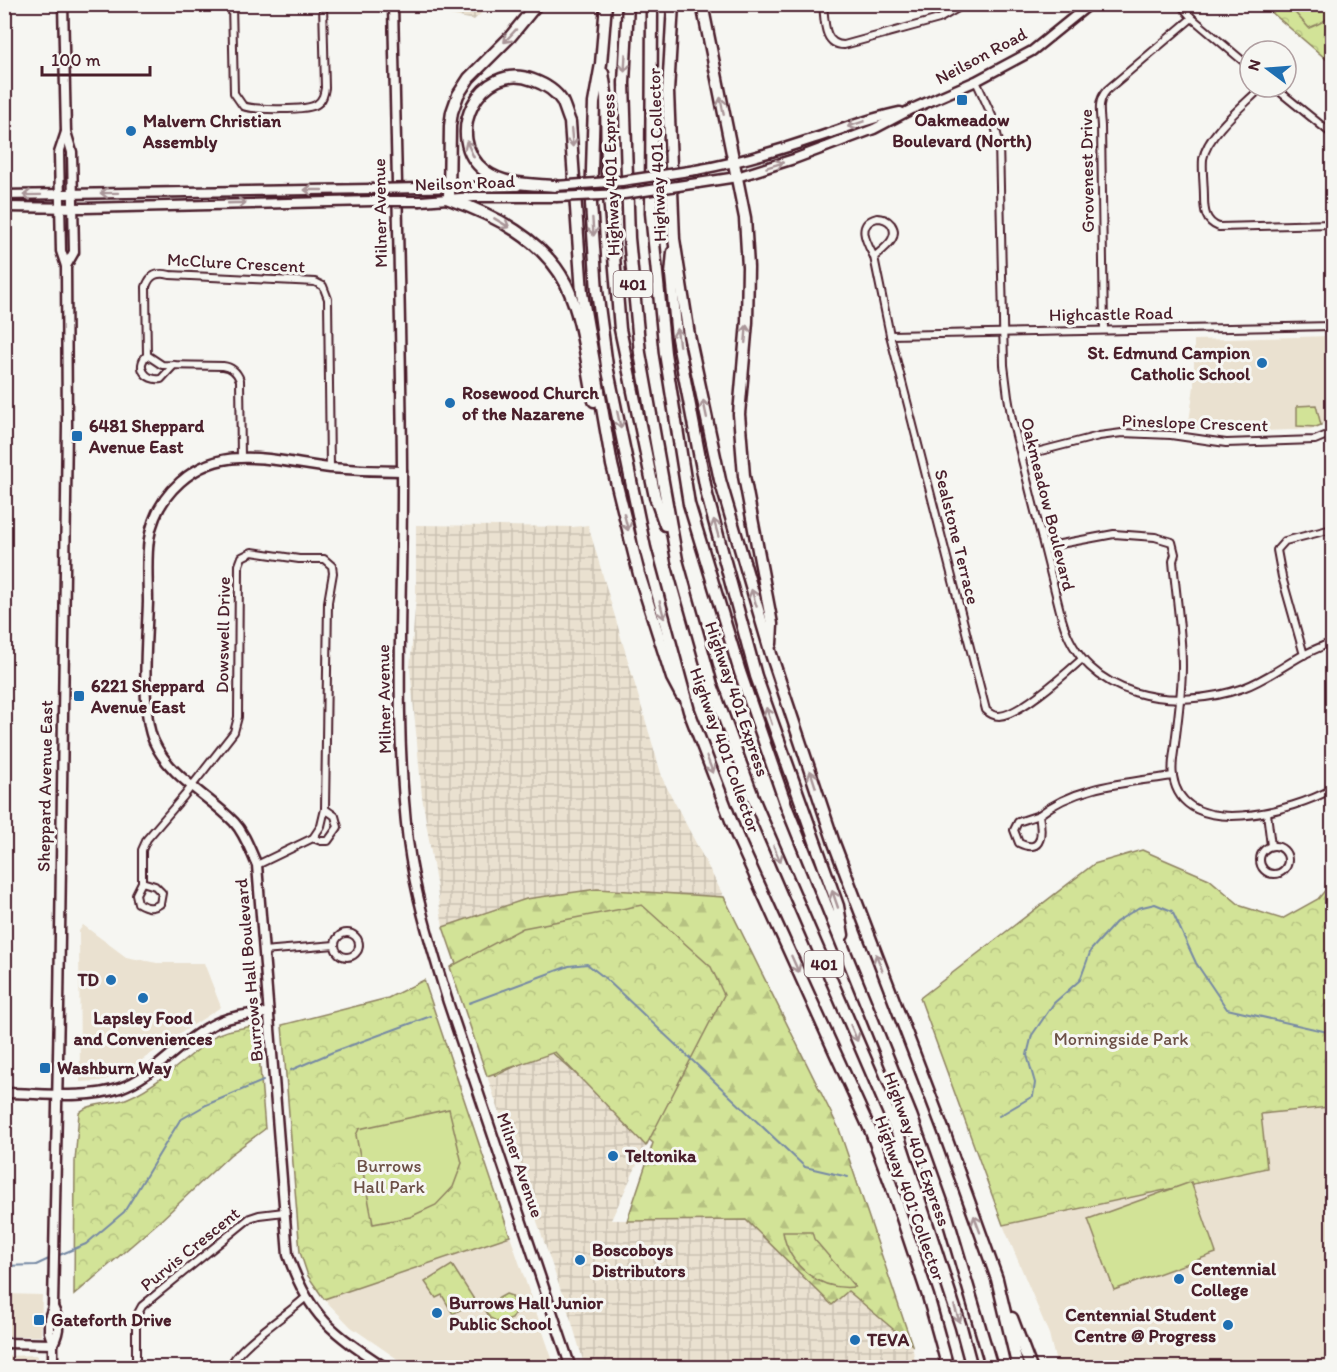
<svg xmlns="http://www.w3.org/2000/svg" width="1337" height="1372" font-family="Itim,sans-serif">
	<defs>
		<pattern id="industrial-grid" width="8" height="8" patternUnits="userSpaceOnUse" patternTransform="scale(1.5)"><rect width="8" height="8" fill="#eae1d0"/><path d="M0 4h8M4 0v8" fill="none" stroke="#cac1b3"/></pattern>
		<pattern id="forest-firs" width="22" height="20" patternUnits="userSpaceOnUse" patternTransform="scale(1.5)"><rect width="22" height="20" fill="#d2e397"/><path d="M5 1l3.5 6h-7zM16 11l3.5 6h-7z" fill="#b6c282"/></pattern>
		<pattern id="park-crowns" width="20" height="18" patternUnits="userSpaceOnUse" patternTransform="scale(1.5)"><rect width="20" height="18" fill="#d2e397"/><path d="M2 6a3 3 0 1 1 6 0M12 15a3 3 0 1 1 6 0" fill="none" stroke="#b6c282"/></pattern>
	</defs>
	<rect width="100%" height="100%" fill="#f6f6f2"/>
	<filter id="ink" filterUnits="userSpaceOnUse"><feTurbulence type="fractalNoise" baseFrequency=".0167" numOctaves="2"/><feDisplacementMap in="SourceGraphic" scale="12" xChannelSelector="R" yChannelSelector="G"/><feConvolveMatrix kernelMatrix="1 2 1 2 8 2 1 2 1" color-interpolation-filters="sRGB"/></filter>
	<g filter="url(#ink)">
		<!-- built -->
		<g fill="#eae1d0">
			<path d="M1330,336L1331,413L1324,423L1316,429L1235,432L1188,429L1194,386V340Z"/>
			<path d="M83,925L126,957L157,963H204L221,1007L178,1035L119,1076L100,1081L80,1082L79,931Z"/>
			<path d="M1329,1107L1332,1128V1367H1057L1049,1334L1003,1225L1267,1168L1261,1114Z"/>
			<path d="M510,1236L555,1367H409L351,1327L324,1299Z"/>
			<path d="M5,1294L42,1295L41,1336H5Z"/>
			<path d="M37,1355V1367H5V1356Z"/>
		</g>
		<!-- industrial -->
		<g fill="url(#industrial-grid)">
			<path d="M407,5V4L490,5L474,20L407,6Z"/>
			<path d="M416,525L573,527L588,525L663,780L724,897L597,889L526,899L443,927L422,796L410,668L416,597Z"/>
			<path d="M555,1052L646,1146L611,1220H746L832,1304L848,1291L912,1345L916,1367H585L572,1323L487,1076Z"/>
		</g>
		<!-- forest -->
		<path fill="url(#forest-firs)" stroke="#8e8161" stroke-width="1.5" d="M597,889L724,897L839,1129L912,1345L848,1291L832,1305L746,1220L627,1221L653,1143L549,1050L495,1076L443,927L526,899Z"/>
		<!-- park -->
		<g fill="url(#park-crowns)" stroke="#8e8161" stroke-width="1.5">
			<path d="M1263,5H1332V64Z"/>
			<path d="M1142,850L1209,879L1241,906L1282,919L1318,899L1332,882V1128L1329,1107L1261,1114L1267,1168L1003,1225L920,998L1094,864Z"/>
			<path d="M642,905L711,967L724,995L646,1146L555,1052L487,1076L450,967L523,928Z"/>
			<path d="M424,980L510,1236L324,1299L308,1276L300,1252L282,1025L388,998Z"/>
			<path d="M252,1026L257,1030L265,1129L230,1155L160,1221L74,1295L75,1162L79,1113C90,1102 113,1105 128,1098C155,1087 192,1054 216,1035L227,1031Z"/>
			<path d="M783,1232H812L814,1239L855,1287C820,1291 789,1267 783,1232Z"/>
			<path d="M452,1265L475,1301L453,1314L442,1295L436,1298L425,1282Z"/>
		</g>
		<!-- pitch -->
		<g fill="#d2e397" stroke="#8e8161" stroke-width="1.5">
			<path d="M1288,5H1332C1334,19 1320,23 1309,28Z"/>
			<path d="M1316,405L1321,425L1316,427L1297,426V406Z"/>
			<path d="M449,1109L462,1163L453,1187L436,1205L410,1217L373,1224L356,1135L359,1129Z"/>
			<path d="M1191,1182L1216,1253L1114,1290L1088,1219Z"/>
			<path d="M506,1294L512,1296L515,1314L512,1319L500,1323L490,1318L486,1311L488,1304Z"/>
		</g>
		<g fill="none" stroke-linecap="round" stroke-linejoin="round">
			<!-- stream -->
			<g stroke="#7689a4" stroke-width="2">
				<path d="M469,1003L569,966L587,964L605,978L805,1167L848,1177"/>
				<path d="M291,1070L333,1052L431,1016"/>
				<path d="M999,1116L1033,1096L1035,1083L1027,1055L1032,1035L1054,1003L1080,980L1091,950L1116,922L1138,908L1155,904L1172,911L1196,963L1227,1009L1332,1033"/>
				<path d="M57,1256L86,1244L124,1212L180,1120L206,1105L263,1081"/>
				<path d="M4,1266L36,1265L51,1258"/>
			</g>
			<!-- street casing -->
			<g stroke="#4a1f2b" stroke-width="10">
				<g id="street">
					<path d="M232,4L234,93L243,106C253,110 309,111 317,104C323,100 324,94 325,88L323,4"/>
					<path d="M823,4C825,21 823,45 844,45L939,19L965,4"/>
					<path d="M1180,4L1192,18L1250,67"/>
					<path d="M976,81L993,118L999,142L1004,365L1008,397L1012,420L1062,619C1084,699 1175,712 1243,688C1265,680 1283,666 1303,655C1313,650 1323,646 1332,642"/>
					<path d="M1262,87C1244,105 1207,134 1203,159C1202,171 1204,184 1204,197C1204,210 1205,222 1219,227L1332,224"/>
					<path d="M1274,87L1332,134"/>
					<path d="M877,218C883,218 887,219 891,224C901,238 883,249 874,257C867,243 855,224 877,218Z"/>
					<path d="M874,257L890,335L986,710C990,714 993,716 999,716C1020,715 1065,674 1082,659"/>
					<path d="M1104,329L1101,126C1100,112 1097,101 1107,90L1192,18"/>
					<path d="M890,335L1332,326"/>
					<path d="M147,355C135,367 146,381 161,379L174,365"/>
					<path d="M1021,456L1099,436L1122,433L1171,435L1226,443L1315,440L1332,433"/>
					<path d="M241,457L240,380C237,372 232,367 223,366L162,365L147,355L146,287C150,274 158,272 170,275L296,281L315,282L323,286L328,299L330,468"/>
					<path d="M1044,547L1114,534L1155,537L1172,542L1175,554L1173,561C1176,596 1182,631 1182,666C1182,692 1178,718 1175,744C1174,754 1171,766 1173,776C1183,843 1295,810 1332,789"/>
					<path d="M1304,655L1282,577L1277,550L1285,541L1332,529"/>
					<path d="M1267,813L1271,846"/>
					<path d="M1039,815C1077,785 1127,783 1173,776"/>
					<path d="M1039,815C1042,831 1044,855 1019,843L1014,830L1018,822Z"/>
					<path d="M313,838L321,841H328L338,827L335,816L325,809"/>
					<circle cx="1274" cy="860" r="14"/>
					<path d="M142,882L155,886L162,893L160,904C152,909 147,908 138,903L136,894L142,882V850L147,839L184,796L234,732L238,717L239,565L242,557L252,552L299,559H324L332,566L333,573L328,602L325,809L321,826L313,838L257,865"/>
					<circle cx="347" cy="945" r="12"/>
					<path d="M263,951L335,945"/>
					<path d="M136,1368V1317L142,1306L250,1218L259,1215L284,1212"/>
					<path d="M230,1368C234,1348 290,1313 306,1297"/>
				</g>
			</g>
			<!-- secondary casing -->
			<g stroke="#4a1f2b" stroke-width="13">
				<g id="secondary">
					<path d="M63,4L66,132L72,152L74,252L66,266"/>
					<path d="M393,4C396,159 401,314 402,468C403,592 393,717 408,841C415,896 432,949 448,1002L571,1368"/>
					<path d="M696,170C735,163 774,152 812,139C841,130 869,118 900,112"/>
					<path d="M698,183L737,177L794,159L874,129L912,109L976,81L1032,51L1090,4"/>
					<path d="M421,188L517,186"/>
					<path d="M4,195L372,189"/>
					<path d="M421,201L474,197H556"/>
					<path d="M4,207L84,208L372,201"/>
					<path d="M4,1093C41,1093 84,1100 120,1088C154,1076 176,1045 207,1028C226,1016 247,1014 269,1013"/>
					<path d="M4,1343L53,1344"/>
					<path d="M53,1344C60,1330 60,1321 53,1307"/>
					<path d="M53,1368V1344L49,1332V1318L53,1307L59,1007L67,426L66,266L61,251L59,153L66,132"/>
					<path d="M386,1368C333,1333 309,1317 288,1255L257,865C250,850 245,834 234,822C208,795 170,777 154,742C140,712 147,638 148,602C148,582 146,559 149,539C156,494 195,459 240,458C266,456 302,465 330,468C354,470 378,471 402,471"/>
				</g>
			</g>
			<!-- highway casing -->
			<g stroke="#4a1f2b" stroke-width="15">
				<g id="highway">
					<path d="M537,4L510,37L469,78L458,95L452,112L450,126L449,199C494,215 543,239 566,284C583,319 586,363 594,401"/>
					<path d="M606,4L601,64L594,103L591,204L597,291L607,366L645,548L689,711L737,836L871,1132L891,1185L928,1296L948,1368"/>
					<path d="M628,4L624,83L629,238L640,353L677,560L712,685L756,805L899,1137L961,1327L972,1368"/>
					<path d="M652,4L651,213L665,353L689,504L740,672L787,808L911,1115L947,1216L992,1368"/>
					<path d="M673,4L668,92L674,239L689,335L720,480L771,654L834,843L943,1129L997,1279L1018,1368"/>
					<path d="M702,4L745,218L748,267L747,322L739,414L744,476L772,624L771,644"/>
					<path d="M603,73L606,93L607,172L620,329L655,497L665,525"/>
					<path d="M556,186C533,184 505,186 485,171C441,138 480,59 533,80C544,84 555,90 562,101C565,107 567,115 570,122L582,293L612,465L639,574L672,678L681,695"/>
					<path d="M673,252L671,275L677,338L707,495L756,676L838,906L843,935"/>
					<path d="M1012,1318L1031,1368"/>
				</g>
			</g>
			<!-- street -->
			<use href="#street" stroke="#f6f6f2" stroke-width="6"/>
			<!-- secondary -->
			<use href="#secondary" stroke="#f6f6f2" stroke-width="8"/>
			<!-- highway -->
			<use href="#highway" stroke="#f6f6f2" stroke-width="10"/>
			<!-- secondary-bridge casing -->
			<g stroke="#4a1f2b" stroke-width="13" stroke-linecap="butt">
				<g id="secondary-bridge">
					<path d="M556,186L622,181L696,170"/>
					<path d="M372,189L421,188"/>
					<path d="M556,197L624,194L698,183"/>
					<path d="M372,201H421"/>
				</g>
			</g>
			<!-- secondary-bridge -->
			<use href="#secondary-bridge" stroke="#f6f6f2" stroke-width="8"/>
		</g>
		<!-- one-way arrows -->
		<defs><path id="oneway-shaft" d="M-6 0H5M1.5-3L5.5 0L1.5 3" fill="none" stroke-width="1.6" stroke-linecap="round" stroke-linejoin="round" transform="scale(1.5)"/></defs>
		<g stroke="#a99598">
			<use href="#oneway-shaft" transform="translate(510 36) rotate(133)"/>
			<use href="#oneway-shaft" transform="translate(625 63) rotate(93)"/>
			<use href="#oneway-shaft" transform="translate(722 106) rotate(-101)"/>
			<use href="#oneway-shaft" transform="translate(856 124) rotate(161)"/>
			<use href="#oneway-shaft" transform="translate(572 138) rotate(85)"/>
			<use href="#oneway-shaft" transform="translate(470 149) rotate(-115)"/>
			<use href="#oneway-shaft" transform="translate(775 165) rotate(-17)"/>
			<use href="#oneway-shaft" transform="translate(313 190) rotate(180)"/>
			<use href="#oneway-shaft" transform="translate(109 193) rotate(179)"/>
			<use href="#oneway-shaft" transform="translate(32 195) rotate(179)"/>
			<use href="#oneway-shaft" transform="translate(237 203) rotate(-2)"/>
			<use href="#oneway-shaft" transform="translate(502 223) rotate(31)"/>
			<use href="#oneway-shaft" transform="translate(593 227) rotate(86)"/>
			<use href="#oneway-shaft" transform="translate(746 334) rotate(-85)"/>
			<use href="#oneway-shaft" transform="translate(678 337) rotate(-98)"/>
			<use href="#oneway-shaft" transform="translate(705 409) rotate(-102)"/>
			<use href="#oneway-shaft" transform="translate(619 420) rotate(78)"/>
			<use href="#oneway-shaft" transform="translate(626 522) rotate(76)"/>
			<use href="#oneway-shaft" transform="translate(716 528) rotate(-106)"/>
			<use href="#oneway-shaft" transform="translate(754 598) rotate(-107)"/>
			<use href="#oneway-shaft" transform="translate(662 610) rotate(75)"/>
			<use href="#oneway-shaft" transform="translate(769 716) rotate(-109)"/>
			<use href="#oneway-shaft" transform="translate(710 765) rotate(69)"/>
			<use href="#oneway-shaft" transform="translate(813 779) rotate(-108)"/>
			<use href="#oneway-shaft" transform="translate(777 854) rotate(67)"/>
			<use href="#oneway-shaft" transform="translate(835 899) rotate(-109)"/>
			<use href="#oneway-shaft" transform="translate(879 962) rotate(-111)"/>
			<use href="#oneway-shaft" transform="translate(795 964) rotate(66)"/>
			<use href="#oneway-shaft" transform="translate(854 1033) rotate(67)"/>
			<use href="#oneway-shaft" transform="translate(977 1224) rotate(-110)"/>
			<use href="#oneway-shaft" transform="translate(957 1314) rotate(72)"/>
		</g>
	</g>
	<!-- markers -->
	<g fill="#1f6fb2" stroke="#f6f6f2" stroke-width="2">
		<rect x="956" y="94" width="12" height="12" rx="3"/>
		<circle cx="131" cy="131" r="6"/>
		<circle cx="1262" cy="363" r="6"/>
		<circle cx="450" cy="403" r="6"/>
		<rect x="71" y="430" width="12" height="12" rx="3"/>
		<rect x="73" y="690" width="12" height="12" rx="3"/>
		<circle cx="111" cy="980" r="6"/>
		<circle cx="143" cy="998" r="6"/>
		<rect x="39" y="1062" width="12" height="12" rx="3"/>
		<circle cx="613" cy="1156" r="6"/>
		<circle cx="580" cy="1260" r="6"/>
		<circle cx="1179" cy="1279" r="6"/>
		<circle cx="437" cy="1313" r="6"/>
		<rect x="33" y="1314" width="12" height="12" rx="3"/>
		<circle cx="1228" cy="1325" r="6"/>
		<circle cx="855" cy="1340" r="6"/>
	</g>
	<g text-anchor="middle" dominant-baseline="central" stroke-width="6" stroke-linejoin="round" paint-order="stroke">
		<!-- shield labels -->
		<g fill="#f6f6f2" stroke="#7e6067" stroke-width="1.5">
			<rect x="613.5" y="271" width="39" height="26" rx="4.5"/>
			<rect x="804.5" y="951" width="39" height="26" rx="4.5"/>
		</g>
		<g font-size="16" font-weight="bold" fill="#4a1f2b">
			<text x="633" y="284">401</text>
			<text x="824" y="964">401</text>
		</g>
		<!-- street labels -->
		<g font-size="18" fill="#4a1f2b" stroke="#f6f6f2">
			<text transform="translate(981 56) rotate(-28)">Neilson Road</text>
			<text transform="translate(657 155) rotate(-92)">Highway 401 Collector</text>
			<text transform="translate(1087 171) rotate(-91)">Grovenest Drive</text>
			<text transform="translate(611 175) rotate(-92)">Highway 401 Express</text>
			<text transform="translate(465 183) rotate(-2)">Neilson Road</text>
			<text transform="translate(380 213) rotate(-91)">Milner Avenue</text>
			<text transform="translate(236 263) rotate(3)">McClure Crescent</text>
			<text transform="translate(1111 314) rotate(-1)">Highcastle Road</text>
			<text transform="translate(1195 423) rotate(2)">Pineslope Crescent</text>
			<text transform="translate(1048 504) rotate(76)">Oakmeadow Boulevard</text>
			<text transform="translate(957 537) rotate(76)">Sealstone Terrace</text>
			<text transform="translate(223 635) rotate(-89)">Dowswell Drive</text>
			<text transform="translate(384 699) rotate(-91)">Milner Avenue</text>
			<text transform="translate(737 699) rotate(71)">Highway 401 Express</text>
			<text transform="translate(725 750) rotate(70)">Highway 401 Collector</text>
			<text transform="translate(45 786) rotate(-89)">Sheppard Avenue East</text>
			<text transform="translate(249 970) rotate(-95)">Burrows Hall Boulevard</text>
			<text transform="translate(917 1149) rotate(70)">Highway 401 Express</text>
			<text transform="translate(520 1165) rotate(71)">Milner Avenue</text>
			<text transform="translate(910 1198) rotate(70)">Highway 401 Collector</text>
			<text transform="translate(190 1249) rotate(-39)">Purvis Crescent</text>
		</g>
		<!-- poi labels -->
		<g font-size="18" font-weight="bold" fill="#4a1f2b" stroke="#f6f6f2" text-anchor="start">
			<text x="962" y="120" text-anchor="middle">Oakmeadow<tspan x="962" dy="21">Boulevard (North)</tspan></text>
			<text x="143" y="121">Malvern Christian<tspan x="143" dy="21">Assembly</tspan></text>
			<text x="1250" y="353" text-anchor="end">St. Edmund Campion<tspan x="1250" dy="21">Catholic School</tspan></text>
			<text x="462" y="393">Rosewood Church<tspan x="462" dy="21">of the Nazarene</tspan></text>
			<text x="89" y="426">6481 Sheppard<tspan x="89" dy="21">Avenue East</tspan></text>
			<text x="91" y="686">6221 Sheppard<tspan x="91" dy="21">Avenue East</tspan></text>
			<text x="99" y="980" text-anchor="end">TD</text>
			<text x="143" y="1018" text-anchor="middle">Lapsley Food<tspan x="143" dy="21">and Conveniences</tspan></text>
			<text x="57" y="1068">Washburn Way</text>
			<text x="625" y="1156">Teltonika</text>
			<text x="592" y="1250">Boscoboys<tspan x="592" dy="21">Distributors</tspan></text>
			<text x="1191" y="1269">Centennial<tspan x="1191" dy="21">College</tspan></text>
			<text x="449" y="1303">Burrows Hall Junior<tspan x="449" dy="21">Public School</tspan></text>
			<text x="1216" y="1315" text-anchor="end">Centennial Student<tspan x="1216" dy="21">Centre @ Progress</tspan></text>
			<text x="51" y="1320">Gateforth Drive</text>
			<text x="867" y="1340">TEVA</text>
		</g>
		<!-- park labels -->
		<g font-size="18" fill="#6c5046" stroke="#f6f6f2">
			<text x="1121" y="1039">Morningside Park</text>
			<text x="389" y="1166">Burrows<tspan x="389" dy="21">Hall Park</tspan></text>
		</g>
	</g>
	<!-- margin -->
	<rect width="1337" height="1372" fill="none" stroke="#f6f6f2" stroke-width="24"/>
	<rect x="12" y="12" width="1313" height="1348" fill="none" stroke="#4a1f2b" stroke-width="2" filter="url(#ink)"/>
	<!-- north arrow -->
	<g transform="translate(1268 69) rotate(286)"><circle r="28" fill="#f6f6f2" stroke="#b1a0a2" stroke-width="1.5"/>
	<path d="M0-4.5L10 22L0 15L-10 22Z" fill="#1f6fb2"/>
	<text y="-9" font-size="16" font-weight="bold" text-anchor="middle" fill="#4a1f2b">N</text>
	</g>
	<!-- scale -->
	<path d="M42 66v9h108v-9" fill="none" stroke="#4a1f2b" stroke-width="3"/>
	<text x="51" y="66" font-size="18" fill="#4a1f2b" stroke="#f6f6f2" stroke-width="4.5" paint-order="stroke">100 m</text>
</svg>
